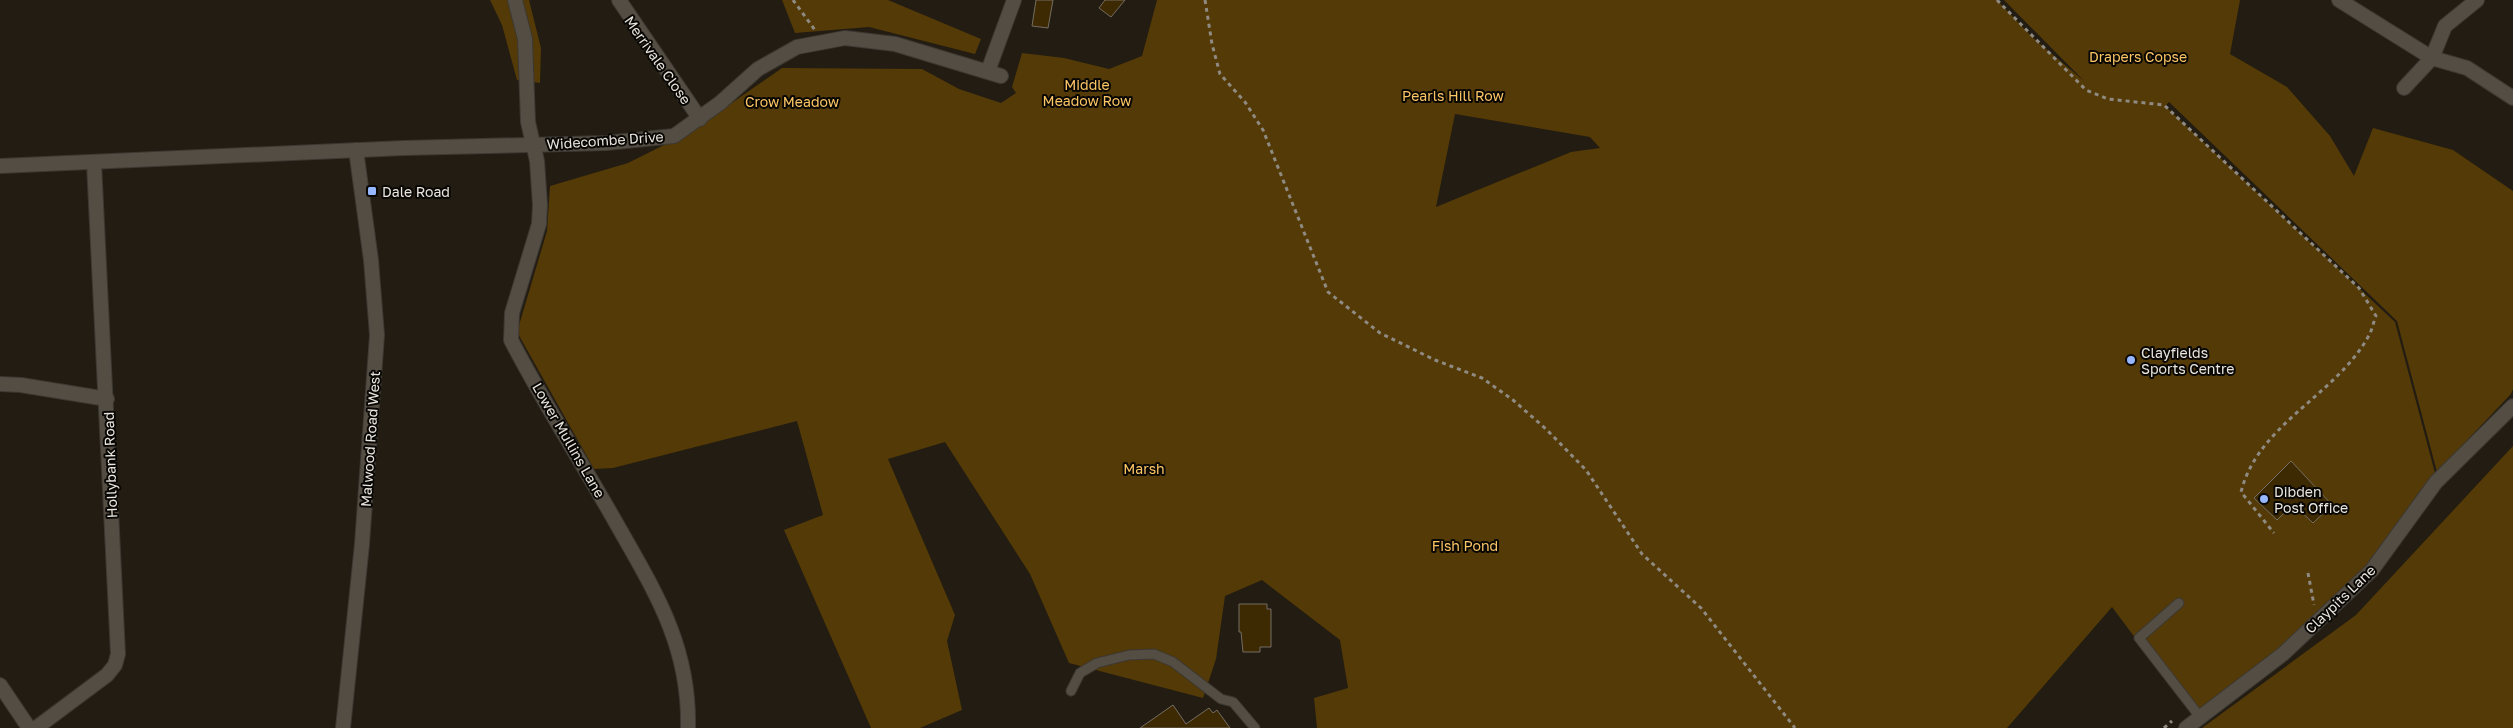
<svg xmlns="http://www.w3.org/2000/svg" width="2513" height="728" font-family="'Golos Text',sans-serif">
	<rect width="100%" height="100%" fill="#221c12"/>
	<!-- green -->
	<g fill="#543a06" fill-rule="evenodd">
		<path d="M490,0H529L541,48L540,83L517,80L502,25Z"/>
		<path d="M782,0H888L981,39L975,54L869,27L795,33Z"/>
		<path d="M1157,0H1997L2032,37L2084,81L2004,0H2240L2230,54L2287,87L2330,136L2354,176L2373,128L2453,150L2513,191V389L2511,394L2437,472L2397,321L2169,102L2165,106L2395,322L2436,477L2368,566L2278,650L2193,715L2112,607L2007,728H1317L1314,698L1348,688L1340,640L1262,580L1225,596L1216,659L1203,698L1069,663L1030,574L945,442L888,459L955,615L947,641L962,710L920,728H871L784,530L823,515L797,421L613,468L594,469L517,332L547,231L550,186L628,163L690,132L782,68L922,69L959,89L1001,103L1016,93L1012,87L1022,53L1064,58L1109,69L1142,56ZM1455,114L1590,137L1600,148L1571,152L1436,207Z"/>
		<path d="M2513,446V728H2202L2356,615Z"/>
	</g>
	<!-- building -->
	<g fill="#3d2a02" stroke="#756d62">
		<path d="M1036,0H1053L1048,28L1032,26Z"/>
		<path d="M1105,0H1125L1111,17L1099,8Z"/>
		<path d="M2291,461L2332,505L2313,523L2293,504L2277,520L2254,498Z"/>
		<path d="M1239,604H1267V609H1271V647H1260V652H1243L1241,632H1239Z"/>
		<path d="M1173,705L1186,724L1209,708L1213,713L1217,710L1230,728H1140Z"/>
	</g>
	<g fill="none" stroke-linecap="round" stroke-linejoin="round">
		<!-- service casing -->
		<g stroke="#3c3833" stroke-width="11">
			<g id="service">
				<path d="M2179,603L2139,638L2200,717"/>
				<path d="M1071,691L1080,673L1097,663L1129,655L1154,654L1173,662L1221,699L1233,702L1255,728"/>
			</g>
		</g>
		<!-- minor casing -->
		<g stroke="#3c3833" stroke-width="16">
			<g id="minor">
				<path d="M515,0L525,39L528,122L537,161L540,205L539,224L512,313L511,340C543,402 581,461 615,521C654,590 690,645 688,728"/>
				<path d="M619,0L700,119"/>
				<path d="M2339,0L2432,58L2467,68L2513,98"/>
				<path d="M988,71L1014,0"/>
				<path d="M2404,88L2432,58L2445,26L2477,0"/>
				<path d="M0,166L404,148L606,143L674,136L720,103L758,69L797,47L845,38L895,44L1001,76"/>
				<path d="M0,384L21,385L107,399"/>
				<path d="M0,685L29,728"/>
				<path d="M36,728L107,675L115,665L118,654L94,163"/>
				<path d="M343,728L362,544L377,335L371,260L356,150"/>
			</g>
		</g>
		<!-- tertiary casing -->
		<g stroke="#3c3833" stroke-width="16">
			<path id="tertiary" d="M2186,728L2283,654L2372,570L2436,482L2513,406"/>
		</g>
		<!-- path -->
		<g stroke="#8f8a82" stroke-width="3" stroke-dasharray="4 4" stroke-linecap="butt">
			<path d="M793,0L815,30"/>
			<path d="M1205,0L1212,44L1220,74L1245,102L1263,130L1328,292L1380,333L1435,360L1482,378L1513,400L1546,429L1586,470L1642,554L1701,608L1795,728"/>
			<path d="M1997,0L2086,90L2108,99L2164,105L2359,288L2376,316C2373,323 2372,331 2368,337C2335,396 2258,424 2241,492L2274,533"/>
			<path d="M2308,573L2314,605"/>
			<path d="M2164,728L2172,721"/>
		</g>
		<!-- service -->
		<use href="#service" stroke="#544d43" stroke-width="9"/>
		<!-- minor -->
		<use href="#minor" stroke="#544d43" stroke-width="14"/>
		<!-- tertiary -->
		<use href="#tertiary" stroke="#544d43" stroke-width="14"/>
	</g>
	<!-- markers -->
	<g fill="#96b6fd" stroke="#090704" stroke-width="2">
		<rect x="367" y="186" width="10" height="10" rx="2.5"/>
		<circle cx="2131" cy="360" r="5"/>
		<circle cx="2264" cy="499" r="5"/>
	</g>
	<g text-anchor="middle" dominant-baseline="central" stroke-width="4" stroke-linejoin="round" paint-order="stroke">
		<!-- park labels -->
		<g font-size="14" fill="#fdc665" stroke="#090704">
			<text x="2138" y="56">Drapers Copse</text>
			<text x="1087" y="84">Middle<tspan x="1087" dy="16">Meadow Row</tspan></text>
			<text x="1453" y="95">Pearls Hill Row</text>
			<text x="792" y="101">Crow Meadow</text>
			<text x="1144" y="468">Marsh</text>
			<text x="1465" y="545">Fish Pond</text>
		</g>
		<!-- street labels -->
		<g font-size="14" fill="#eae6df" stroke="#090704">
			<text transform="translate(658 60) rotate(55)">Merrivale Close</text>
			<text transform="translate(605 140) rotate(-4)">Widecombe Drive</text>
			<text transform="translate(370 439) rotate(-86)">Malwood Road West</text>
			<text transform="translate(569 440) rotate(60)">Lower Mullins Lane</text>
			<text transform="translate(110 465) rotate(-92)">Hollybank Road</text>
			<text transform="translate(2340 599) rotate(-44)">Claypits Lane</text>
		</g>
		<!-- poi labels -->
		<g font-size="14" fill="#eae6df" stroke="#090704" text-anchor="start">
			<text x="382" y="191">Dale Road</text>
			<text x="2141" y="352">Clayfields<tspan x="2141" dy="16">Sports Centre</tspan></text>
			<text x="2274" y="491">Dibden<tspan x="2274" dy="16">Post Office</tspan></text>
		</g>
	</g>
</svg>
